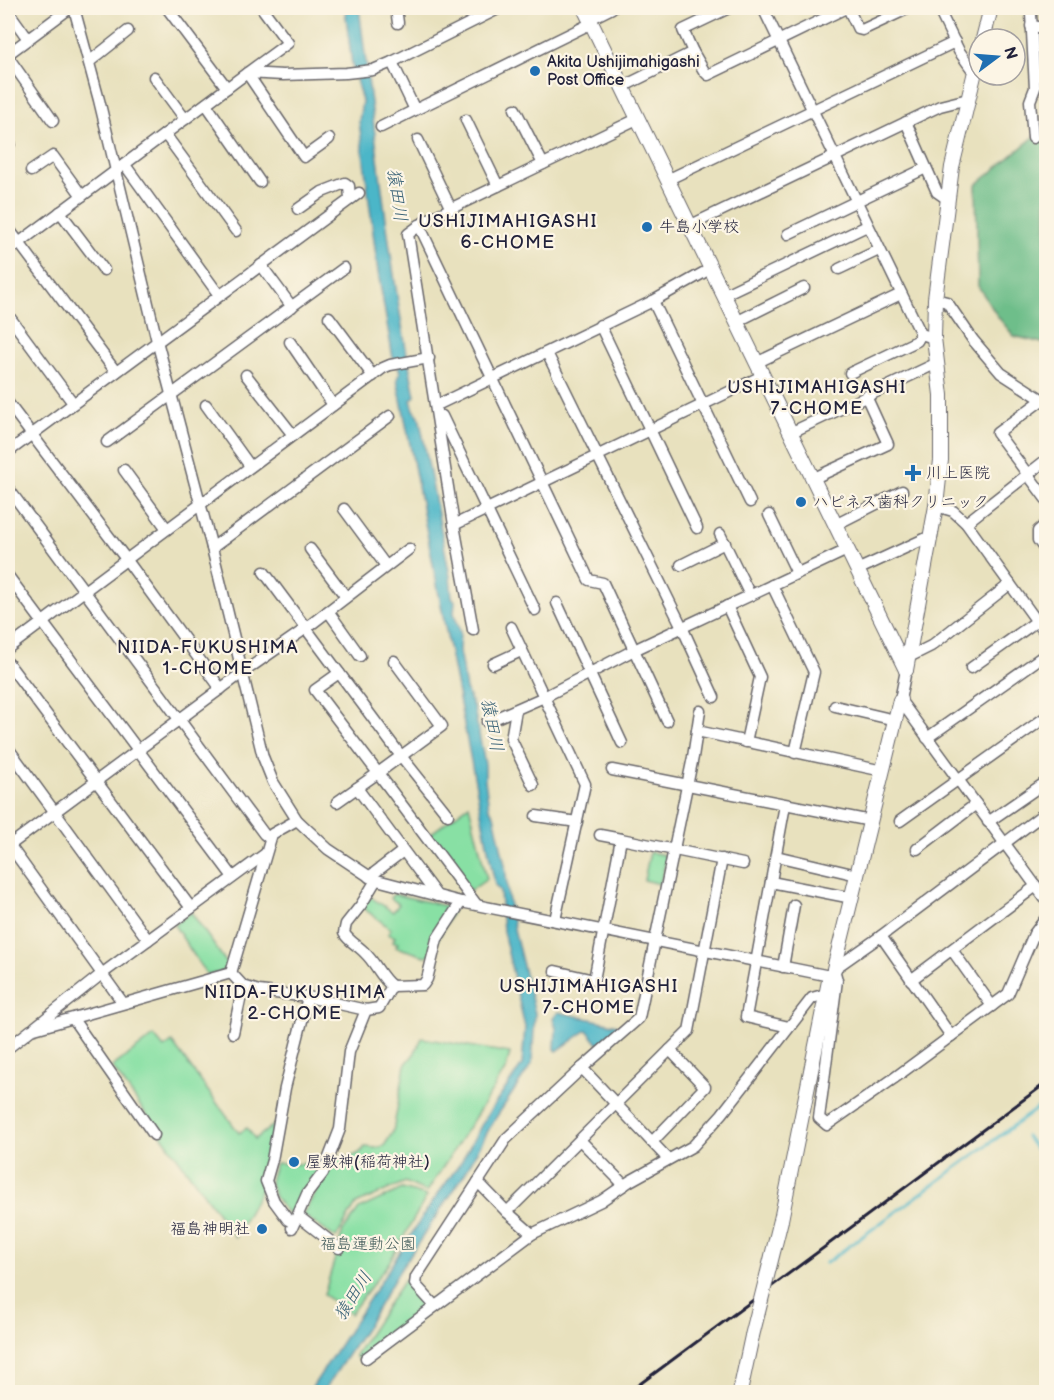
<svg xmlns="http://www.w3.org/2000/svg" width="1054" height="1400" font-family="'Balsamiq Sans','Klee One',sans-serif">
	<rect width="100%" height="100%" fill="#fcf5e5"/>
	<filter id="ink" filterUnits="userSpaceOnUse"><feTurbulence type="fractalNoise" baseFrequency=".0167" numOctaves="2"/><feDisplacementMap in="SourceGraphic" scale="12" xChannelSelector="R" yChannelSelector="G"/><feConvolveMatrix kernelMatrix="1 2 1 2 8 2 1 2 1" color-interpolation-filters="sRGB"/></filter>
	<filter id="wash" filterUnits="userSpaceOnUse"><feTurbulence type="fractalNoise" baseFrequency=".008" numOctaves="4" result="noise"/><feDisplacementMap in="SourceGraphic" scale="24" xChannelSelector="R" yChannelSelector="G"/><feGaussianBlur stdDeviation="1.35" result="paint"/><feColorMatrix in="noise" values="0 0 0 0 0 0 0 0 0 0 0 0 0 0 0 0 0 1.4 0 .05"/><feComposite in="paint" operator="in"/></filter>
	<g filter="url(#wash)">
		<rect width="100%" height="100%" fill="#e8e1be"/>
		<!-- green -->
		<g fill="#88e0a4" stroke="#558170" stroke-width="1.5">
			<path d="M469,805L487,879L470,891L429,835Z"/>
			<path d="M650,852L664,855L666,860L660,884L644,880Z"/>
			<path d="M394,894L454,908L430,955L425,956L396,947L398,943L393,942L395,937L388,934L391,929L363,908L369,896L393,912L399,904L390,898Z"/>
			<path d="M191,912L228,965L221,972L207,975L174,925Z"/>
			<path d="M154,1036L164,1048L172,1042L239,1133L247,1128L255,1139L274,1125L270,1159L262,1188L235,1237L112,1067Z"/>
			<path d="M422,1038L510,1053L506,1069L427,1192L405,1182L356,1204L336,1238L303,1215L334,1158C346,1157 358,1158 365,1147L376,1148L384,1146L393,1132L405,1065L414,1054Z"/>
			<path d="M323,1162L294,1216C284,1213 271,1194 270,1183C270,1177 274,1169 276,1163L297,1164Z"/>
			<path d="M402,1189L427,1196L388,1264L350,1314L324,1295L343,1231L359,1209Z"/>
			<path d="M404,1280L424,1301V1310L358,1360L355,1355Z"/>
		</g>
		<!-- forest -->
		<path fill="#6ebe8a" stroke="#487062" stroke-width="1.5" d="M1046,136V344L1014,336L998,317L978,286L976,185L1034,137Z"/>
		<!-- water -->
		<g fill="#4bb6c8" stroke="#366c82" stroke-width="1.5">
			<path d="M345,8H359C376,137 389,267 415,396L411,400L414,410L419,416L450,576L452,597L455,601L454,613L460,632L459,651L466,689L474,709L485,764V780L489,808L494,815L505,865L508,896L515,934L535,1013L532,1064L493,1122L464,1175L398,1273L365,1329L323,1392H309L433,1201L461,1162L487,1115L522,1065L525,1027L503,931L500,891L495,885L405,419L397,379L400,372L396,360L393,358L378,272L359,121L362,101L352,65Z"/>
			<path d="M558,1012L617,1025L619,1029L599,1045L587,1030L557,1051L555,1049L556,1028L553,1019Z"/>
		</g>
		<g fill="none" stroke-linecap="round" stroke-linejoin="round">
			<!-- stream -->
			<g stroke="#4bb6c8" stroke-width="3">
				<path d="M1026,1136L1046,1163"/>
				<path d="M826,1263L1046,1102"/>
			</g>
		</g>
	</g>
	<g filter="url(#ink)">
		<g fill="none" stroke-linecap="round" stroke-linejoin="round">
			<!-- minor casing -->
			<g stroke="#676569" stroke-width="13">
				<g id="minor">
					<path d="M74,8L99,100L157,341L212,548L263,757L273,782L297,820L328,849L373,879L461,902L830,976L834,969L881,936L1046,812"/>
					<path d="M167,8L227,88"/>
					<path d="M262,8L288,43L247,73L304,157L329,139"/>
					<path d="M396,8L398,23"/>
					<path d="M763,8L921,334L934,338"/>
					<path d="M848,8L858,29L862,30L909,8"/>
					<path d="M938,8L959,51L974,72"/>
					<path d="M1027,8L1031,14L1035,88L1030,101L1033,138"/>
					<path d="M8,11L28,39"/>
					<path d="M590,19L612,8"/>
					<path d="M1031,26L1046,28"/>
					<path d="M693,52L704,71L708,75L846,8"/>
					<path d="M8,54L70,8"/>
					<path d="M8,57L53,121"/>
					<path d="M89,62L128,31"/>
					<path d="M392,62L415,110L592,23"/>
					<path d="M154,77L185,119"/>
					<path d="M622,87L693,52L683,30L729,8"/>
					<path d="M206,104L260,182"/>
					<path d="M515,109L543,164"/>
					<path d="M466,120L498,186"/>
					<path d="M906,122L937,192L947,199"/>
					<path d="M381,127L415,110"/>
					<path d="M165,134L236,231"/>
					<path d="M8,140L10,143"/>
					<path d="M418,140L451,209"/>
					<path d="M125,165L219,295"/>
					<path d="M31,171L53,156L82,196"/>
					<path d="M667,180L955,42"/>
					<path d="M298,209L322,192L345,183L349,186L350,199"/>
					<path d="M60,212L104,270"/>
					<path d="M419,225L589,580L603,583L667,721"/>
					<path d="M689,226L940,106L968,99"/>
					<path d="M8,228L116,372"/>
					<path d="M788,234L926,168"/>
					<path d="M8,251L247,73L283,75L346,73L373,70L392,62L500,8"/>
					<path d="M261,265L292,307"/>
					<path d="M839,269L879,250"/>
					<path d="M723,295L867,226"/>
					<path d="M935,299L947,302L973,340L1001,373L1046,402"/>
					<path d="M653,301L750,502"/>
					<path d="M8,315L73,403"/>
					<path d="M329,317L373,376"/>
					<path d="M736,322L804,288"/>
					<path d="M600,325L697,528"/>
					<path d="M290,342L333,405"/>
					<path d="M547,353L682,627L714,697"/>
					<path d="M756,363L901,294"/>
					<path d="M850,373L917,341L921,334"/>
					<path d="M246,375L293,435"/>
					<path d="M1042,400L997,433L1046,499"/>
					<path d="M8,403L126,559L221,689"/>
					<path d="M206,405L250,466"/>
					<path d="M437,405L653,301L710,269"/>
					<path d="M442,416L535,610"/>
					<path d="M790,433L937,363"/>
					<path d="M107,442L344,268"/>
					<path d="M8,452L359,193"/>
					<path d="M124,470L167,529"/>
					<path d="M812,479L888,444L866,396"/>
					<path d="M8,488L264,834L270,839"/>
					<path d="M936,506L953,511L966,523L1046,634"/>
					<path d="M344,509L386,566"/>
					<path d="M769,515L797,573"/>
					<path d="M966,523L1046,460"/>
					<path d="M1046,524L1038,531V540L1046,551"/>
					<path d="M454,525L762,376"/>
					<path d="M835,525L902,491"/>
					<path d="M720,534L750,595"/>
					<path d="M212,548L390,416"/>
					<path d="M310,549L346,597"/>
					<path d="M681,565L725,543"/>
					<path d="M857,570L931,536"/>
					<path d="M264,572L401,756L448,815"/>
					<path d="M8,576L233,877"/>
					<path d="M772,585L814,672L795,753"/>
					<path d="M557,603L622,743"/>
					<path d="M727,606L760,677L746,742"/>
					<path d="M328,611L360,656"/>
					<path d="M511,627L585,784L555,920"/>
					<path d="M473,630L454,525L408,234L427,220L637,119"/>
					<path d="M8,648L383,368L390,365L429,358"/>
					<path d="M909,657L931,646L1010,584"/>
					<path d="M394,661L442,726L378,773L476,904"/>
					<path d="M8,663L191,908"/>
					<path d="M493,664L521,651"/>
					<path d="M971,668L1037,621"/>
					<path d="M906,670L900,700L1046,900"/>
					<path d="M835,706L895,720"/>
					<path d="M516,710L511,739L533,785"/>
					<path d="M487,722L544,697L634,650L847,550"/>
					<path d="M697,731L883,771"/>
					<path d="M927,738L1046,654"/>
					<path d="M8,748L148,940"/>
					<path d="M612,770L871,821"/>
					<path d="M357,788L437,896"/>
					<path d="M337,802L378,773L315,690L339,673"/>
					<path d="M785,805L746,1017L789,1027"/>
					<path d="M536,816L577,822"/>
					<path d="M900,821L1046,717"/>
					<path d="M988,822L1046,782"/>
					<path d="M600,835L621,839"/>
					<path d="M8,843L123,1003"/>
					<path d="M10,845L242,673L305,629L409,549"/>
					<path d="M917,849L976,804"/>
					<path d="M776,856L857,875"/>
					<path d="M369,877L403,851"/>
					<path d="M376,880L361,905L346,924L344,933C349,942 358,945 365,953C376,963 380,977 392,986"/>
					<path d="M771,882L852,898"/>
					<path d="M881,936L951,1036"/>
					<path d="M952,950L992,1006"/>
					<path d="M783,967L794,905"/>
					<path d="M834,969L837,980L819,1118L827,1125L893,1079L1008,994L1034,934L1046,918"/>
					<path d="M555,971L594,980L621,839L743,864"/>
					<path d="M231,973L243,986L259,991L308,997L366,1010L379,1008L392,986L423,985L427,979L437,939L461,902"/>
					<path d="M911,980L1036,886"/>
					<path d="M73,1019L154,1135"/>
					<path d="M35,1027L103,973L265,854"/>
					<path d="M233,1033L243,986"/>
					<path d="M8,1048L31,1030L231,973L272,834L297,820"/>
					<path d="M582,1068L668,1159"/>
					<path d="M580,1140L624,1185"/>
					<path d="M652,1142L705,1087L670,1050"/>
					<path d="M478,1182L507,1212L532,1234"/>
					<path d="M507,1212L689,1031L722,859"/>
					<path d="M298,1216L339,1248"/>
					<path d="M294,1222L288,1220L274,1201L266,1181L272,1160L285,1088L308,997"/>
					<path d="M292,1228L307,1194L323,1173L340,1129L349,1052L366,1010"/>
					<path d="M435,1306L415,1284L416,1277L506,1139L582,1068L639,1018L693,757L700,711"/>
					<path d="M366,1358L532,1234L601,1201L630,1181L693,1146L722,1114L812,998L826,994"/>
				</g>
			</g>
			<!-- tertiary casing -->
			<g stroke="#676569" stroke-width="16">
				<g id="tertiary">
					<path d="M584,8L906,670"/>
					<path d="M983,39L991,8"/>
					<path d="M906,670L936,506L941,460V395L934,338L935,299L952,167L979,55"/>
					<path d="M834,969L900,700"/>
					<path d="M781,1220L830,976"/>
					<path d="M740,1392L752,1336"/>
				</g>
			</g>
			<!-- minor -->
			<use href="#minor" stroke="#fff" stroke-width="10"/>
			<!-- tertiary -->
			<use href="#tertiary" stroke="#fff" stroke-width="14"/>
			<!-- rail -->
			<path stroke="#22223b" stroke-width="3" d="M629,1392L1046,1083"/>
			<!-- tertiary-bridge casing -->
			<g stroke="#676569" stroke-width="16" stroke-linecap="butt">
				<path id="tertiary-bridge" d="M752,1336L781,1220"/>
			</g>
			<!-- tertiary-bridge -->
			<use href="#tertiary-bridge" stroke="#fff" stroke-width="14"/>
		</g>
	</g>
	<!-- markers -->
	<g fill="#1f6fb2" stroke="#fcf5e5" stroke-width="2">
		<circle cx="535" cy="71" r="6"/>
		<circle cx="647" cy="227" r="6"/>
		<path d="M910 464h6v6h6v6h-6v6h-6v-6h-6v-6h6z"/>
		<circle cx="801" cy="502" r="6"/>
		<circle cx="294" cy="1162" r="6"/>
		<circle cx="262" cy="1229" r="6"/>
	</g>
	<g text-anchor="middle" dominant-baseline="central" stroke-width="4.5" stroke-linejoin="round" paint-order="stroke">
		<!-- poi labels -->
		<g font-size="16" fill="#22223b" stroke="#fcf5e5" text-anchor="start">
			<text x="547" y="62">Akita Ushijimahigashi<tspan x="547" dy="18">Post Office</tspan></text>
			<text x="659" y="227">牛島小学校</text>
			<text x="926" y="473">川上医院</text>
			<text x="813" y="502">ハピネス歯科クリニック</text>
			<text x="306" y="1162">屋敷神(稲荷神社)</text>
			<text x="250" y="1229" text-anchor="end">福島神明社</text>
		</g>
		<!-- park labels -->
		<g font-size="16" fill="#415b5a" stroke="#fcf5e5">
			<text x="368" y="1244">福島運動公園</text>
		</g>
		<!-- water labels -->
		<g font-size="18" font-style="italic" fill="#325d73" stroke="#fcf5e5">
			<text transform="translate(397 195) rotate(82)">猿田川</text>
			<text transform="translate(492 725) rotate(79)">猿田川</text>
			<text transform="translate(353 1296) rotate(-57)">猿田川</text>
		</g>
		<!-- neighbourhood labels -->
		<g font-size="18" letter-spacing="1.5" fill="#22223b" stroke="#fcf5e5">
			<text x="508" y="221">USHIJIMAHIGASHI<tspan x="508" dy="21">6-CHOME</tspan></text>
			<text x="817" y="387">USHIJIMAHIGASHI<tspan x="817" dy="21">7-CHOME</tspan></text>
			<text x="208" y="647">NIIDA-FUKUSHIMA<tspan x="208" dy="21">1-CHOME</tspan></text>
			<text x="589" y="986">USHIJIMAHIGASHI<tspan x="589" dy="21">7-CHOME</tspan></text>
			<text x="295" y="992">NIIDA-FUKUSHIMA<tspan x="295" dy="21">2-CHOME</tspan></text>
		</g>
	</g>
	<!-- margin -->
	<rect width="1054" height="1400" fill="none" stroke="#fcf5e5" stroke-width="30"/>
	<!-- north arrow -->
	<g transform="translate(997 57) rotate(74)"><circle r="28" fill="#fcf5e5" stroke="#a5a1a1" stroke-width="1.5"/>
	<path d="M0-4.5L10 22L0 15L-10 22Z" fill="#1f6fb2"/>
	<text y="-9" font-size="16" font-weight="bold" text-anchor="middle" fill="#22223b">N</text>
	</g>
</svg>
